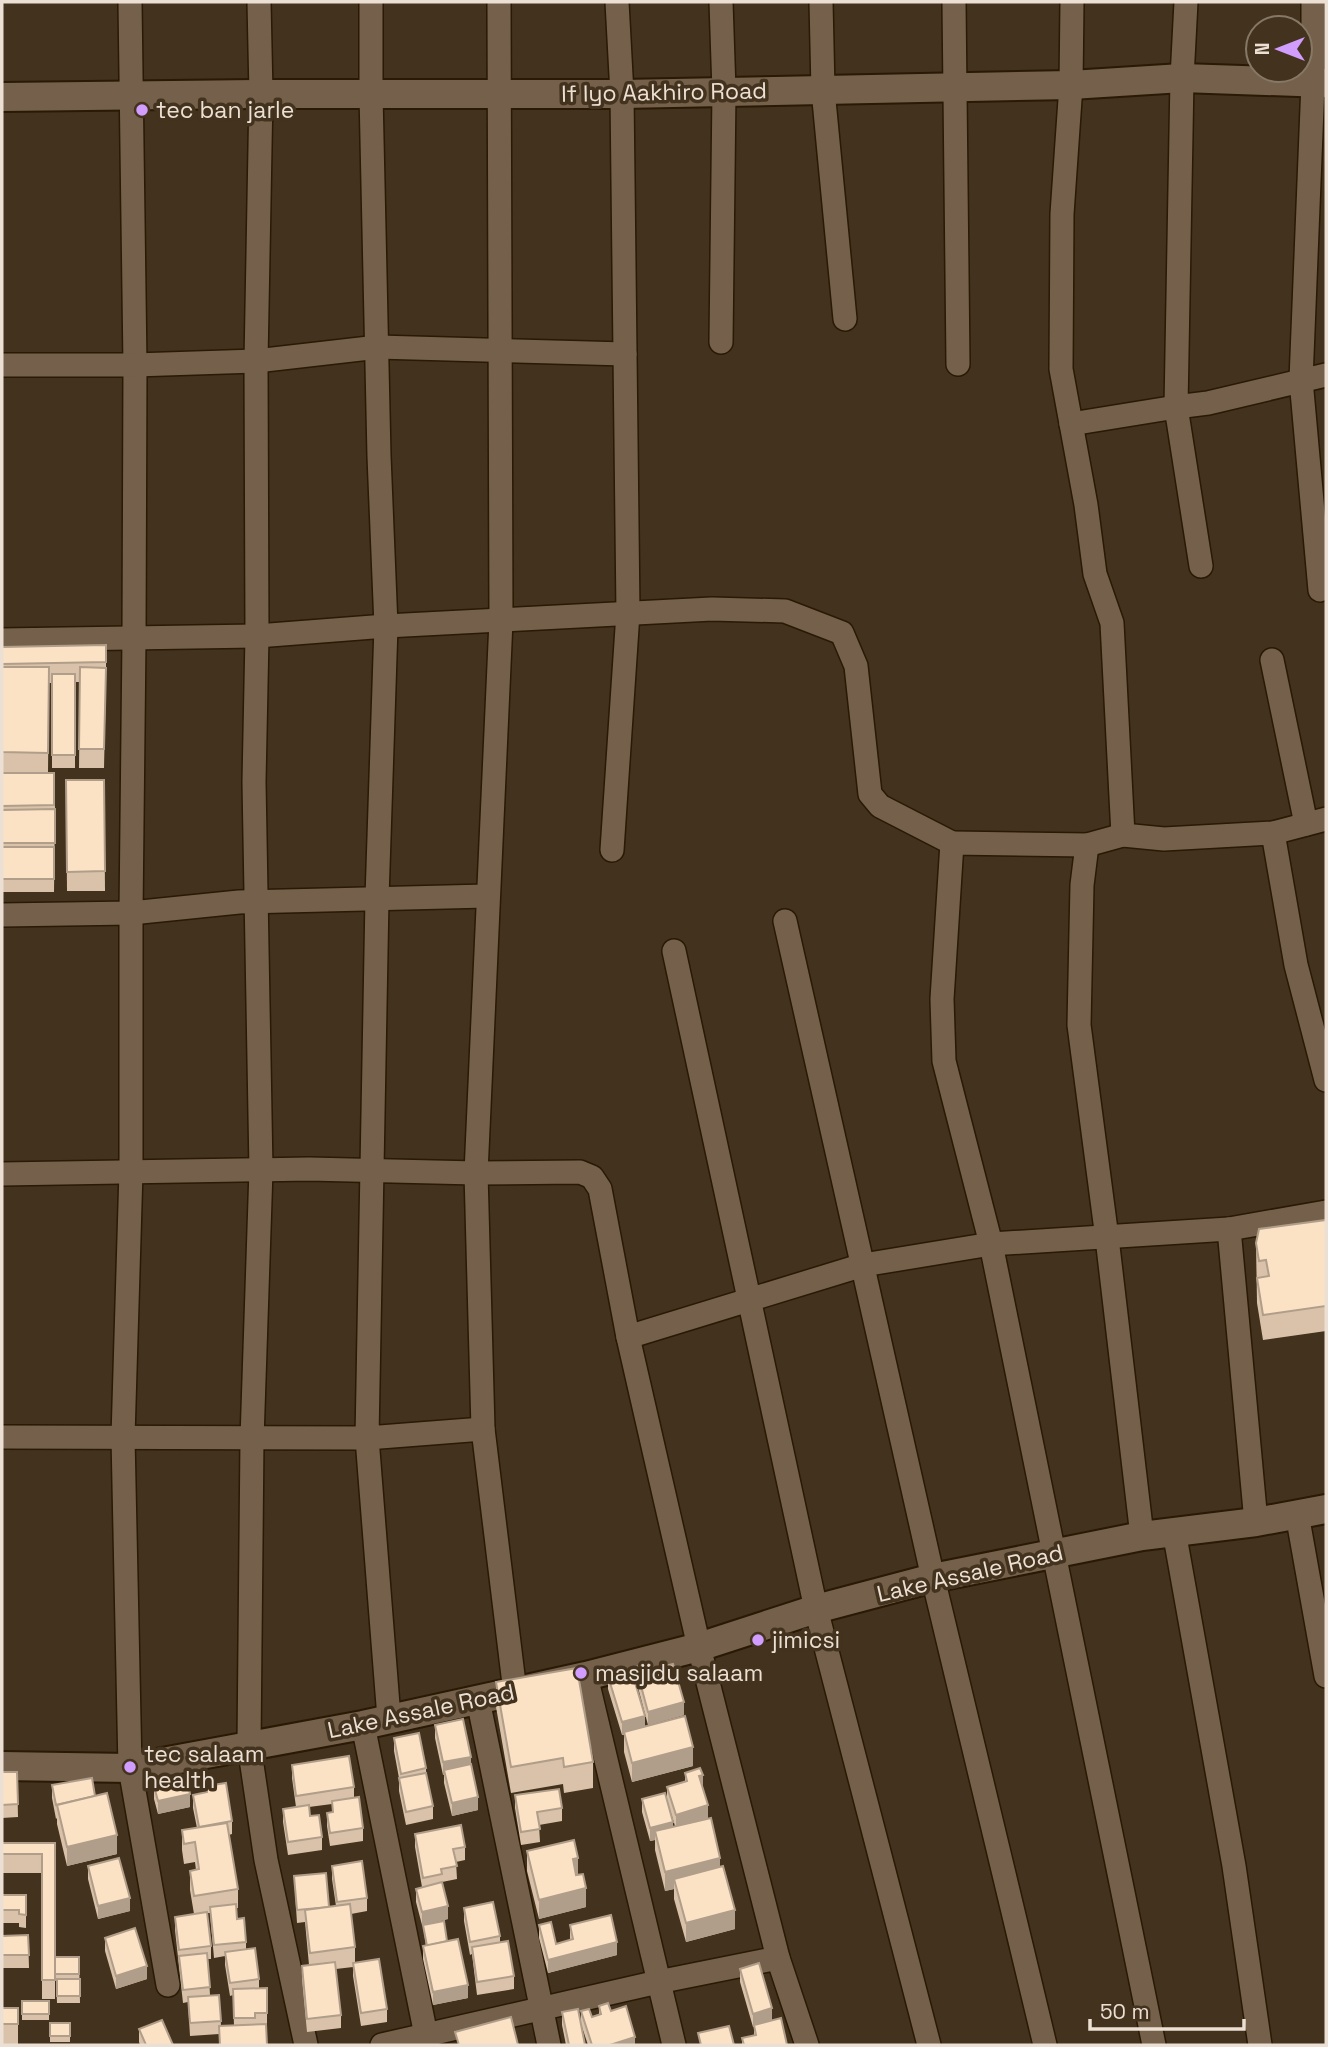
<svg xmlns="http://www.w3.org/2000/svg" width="1328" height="2047" font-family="'Space Grotesk',sans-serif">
	<rect width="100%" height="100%" fill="#43321d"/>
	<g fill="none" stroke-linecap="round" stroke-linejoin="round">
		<!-- minor casing -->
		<g stroke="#291905" stroke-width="26">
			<g id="minor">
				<path d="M130,2L135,365L134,639L131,913V1171L123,1437L130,1768L168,1985"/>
				<path d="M259,2L261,94L256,361L257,636L254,782L261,1170L252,1439L249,1745L266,1860L306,2045"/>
				<path d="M371,2V94L379,456L386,626L377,898L367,1438L483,1429"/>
				<path d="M499,2L501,621L476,1173L483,1429L515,1692"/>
				<path d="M821,2L823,90L845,319"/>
				<path d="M954,2L958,364"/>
				<path d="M1072,2L1071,85L1062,214L1061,369L1086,505L1095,574L1112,623L1123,835"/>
				<path d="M1186,2L1182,78L1176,407L1208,403L1326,375"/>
				<path d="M1313,2V83L1301,380L1320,590"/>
				<path d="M721,342L724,91L721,2"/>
				<path d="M2,365H135L256,361L378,347L625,354"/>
				<path d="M1071,424L1176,407L1201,566"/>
				<path d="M2,640L257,636L386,626L712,609L785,611L842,633L856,666L870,794L880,806L952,843"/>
				<path d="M1272,660L1306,824"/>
				<path d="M1273,833L1296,965L1326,1080"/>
				<path d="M1087,845L1082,885L1079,1025L1107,1238L1142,1536"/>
				<path d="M612,850L628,613L622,94L617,2"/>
				<path d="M2,915L131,913L239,902L487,896"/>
				<path d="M785,921L933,1578L1045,2045"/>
				<path d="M674,951L816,1609L929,2045"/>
				<path d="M2,1174L309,1169L476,1173L580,1172L592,1177L600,1189L628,1337L863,1265L991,1244L1229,1229L1326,1212"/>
				<path d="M1229,1229L1256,1522"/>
				<path d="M628,1337L699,1647L778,1958L807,2045"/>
				<path d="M2,1437L367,1438L389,1718"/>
				<path d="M1297,1514L1326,1676"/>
				<path d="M1174,1531L1234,1866L1260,2045"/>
				<path d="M586,1676L674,2045"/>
				<path d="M478,1700L549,2045"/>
				<path d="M363,1725L428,2045"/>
				<path d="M382,2045L658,1982L778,1958"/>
				<path d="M1154,2045L991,1244L944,1061L942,999L952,843L1087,845L1123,835L1164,839L1273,833L1326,819"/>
			</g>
		</g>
		<!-- tertiary casing -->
		<g stroke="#291905" stroke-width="32">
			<g id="tertiary">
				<path d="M2,97L261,94H622L1071,85L1182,78L1326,83"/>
				<path d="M2,1766L130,1768L363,1725L586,1676L699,1647L816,1609L933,1578L1142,1536L1256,1522L1326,1509"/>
			</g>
		</g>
		<!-- minor -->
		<use href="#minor" stroke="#75614b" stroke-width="23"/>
		<!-- tertiary -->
		<use href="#tertiary" stroke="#75614b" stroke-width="28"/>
	</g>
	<!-- wall -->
	<g fill="#d9c2a9" fill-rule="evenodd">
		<path d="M106,645V682L104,768H79L80,682H75V768H52V683H49L48,772H2V647Z"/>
		<path d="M2,773H54L55,809L54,892H2Z"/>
		<path d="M66,780H104L105,891H67Z"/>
		<path d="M1326,1220V1331L1263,1340L1257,1303L1256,1243Z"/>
		<path d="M636,1667L653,1669L684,1715L648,1725L636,1680Z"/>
		<path d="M608,1676L645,1727L693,1766L632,1782L624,1752V1735H622L608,1689Z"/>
		<path d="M496,1682L593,1762V1788L564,1793L563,1784L511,1793L496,1707Z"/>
		<path d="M435,1725L471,1764L478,1810L452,1816L444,1783V1775H443L435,1738Z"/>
		<path d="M394,1738L426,1768V1774L433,1806V1819L406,1825L399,1791V1778L394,1751Z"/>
		<path d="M292,1765L354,1787V1798L363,1828V1841L330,1846L327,1826V1813L332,1812V1804L309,1807L310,1816L322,1837V1850L288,1855L283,1822V1809L296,1807L292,1778Z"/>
		<path d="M2,1772H17L18,1817L2,1818Z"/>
		<path d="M685,1773L703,1788L708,1818L735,1929L686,1942L674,1899V1889L665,1891L655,1850V1840L650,1841L642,1812V1799L667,1800V1787L685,1782ZM667,1800L675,1826L673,1827Z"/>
		<path d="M52,1785L95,1796L117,1854L67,1866L57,1824V1818L56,1819L52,1798Z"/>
		<path d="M154,1786L190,1807L158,1814L154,1799Z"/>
		<path d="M206,1786L232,1821V1834L229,1835L238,1889V1908H236L237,1919L246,1942V1949L259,1979V1988H267V2026H266L267,2045H219V2034L190,2036L188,2002L183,2003L175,1930V1917L194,1914L190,1890V1871L196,1870L195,1862L184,1864L182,1850V1830L197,1828L193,1808V1795L206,1793ZM207,1913H210L214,1958L225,1956V1965L230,1996L233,1995L234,2026H221L219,1995H210L208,1959H211V1946Z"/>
		<path d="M515,1795L562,1808V1821L539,1825L540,1842L521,1845L515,1808Z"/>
		<path d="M415,1834L465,1847V1860L456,1862L457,1879L442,1882L448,1919L422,1925L416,1902V1889L422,1887L415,1847Z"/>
		<path d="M2,1843H55V1999H42V1873H2Z"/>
		<path d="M527,1851L578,1875L586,1907L539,1919L527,1871Z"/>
		<path d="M88,1866L130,1911L98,1919L88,1879Z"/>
		<path d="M332,1866L367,1898V1911L351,1914L355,1947V1962L387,2009V2022L361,2026L353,1976V1967L336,1969L341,2015V2028L307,2032L302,1979V1966L309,1965L305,1922L297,1923L294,1876L329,1907L336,1906L332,1879Z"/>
		<path d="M2,1895H26V1928L19,1927V1923H2Z"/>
		<path d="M464,1908L500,1936V1942L514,1976V1989L477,1995L472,1954L470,1955L464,1921Z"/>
		<path d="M423,1925L447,1941L468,1998L433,2005L423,1959V1946H426Z"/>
		<path d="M539,1925L556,1944L570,1940V1925L617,1955L548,1973L539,1938Z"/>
		<path d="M28,1935L29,1968H2V1936Z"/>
		<path d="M105,1938L147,1979L116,1989L105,1951Z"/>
		<path d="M55,1957H79L80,2003H57Z"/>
		<path d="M740,1969L772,2020L787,2045H742V2038L754,2036V2027H753L740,1982Z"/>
		<rect x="22" y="2001" width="27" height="19"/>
		<path d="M599,2006L611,2011L635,2045H588L581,2024V2011L592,2017L599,2015Z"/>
		<rect x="2" y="2008" width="16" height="36"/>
		<path d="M562,2012L585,2045H566L562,2025Z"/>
		<rect x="50" y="2023" width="20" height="19"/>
		<path d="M139,2029L173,2045H140L139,2042Z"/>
	</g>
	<!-- shaded-wall -->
	<g fill="#b09e8a">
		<path d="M684,1702V1715L648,1725V1712Z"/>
		<path d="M645,1716V1729L622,1735V1722Z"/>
		<path d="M693,1747V1766L632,1782V1763Z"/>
		<path d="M471,1757V1770H444V1775H443V1762Z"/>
		<path d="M703,1775V1788L699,1776Z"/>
		<path d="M190,1794V1807L158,1814V1801Z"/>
		<path d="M478,1797V1810L452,1816V1803Z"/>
		<path d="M708,1805V1818L676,1828V1815Z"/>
		<path d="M673,1822V1835L655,1831V1840L650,1841V1828Z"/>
		<path d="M117,1835V1854L67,1866V1847Z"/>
		<path d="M578,1858V1877L573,1879V1859Z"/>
		<path d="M720,1858V1878L674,1879V1889L665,1891V1872Z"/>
		<path d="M586,1888V1907L539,1919V1900Z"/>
		<path d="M130,1898V1911L98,1919V1906Z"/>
		<path d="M448,1906V1919L422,1925V1912Z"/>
		<path d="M735,1910V1929L686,1942V1923Z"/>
		<path d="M617,1942V1955L548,1973V1960Z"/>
		<path d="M147,1966V1979L116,1989V1976Z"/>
		<path d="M468,1985V1998L433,2005V1992Z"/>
		<path d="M772,2008V2021L753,2027V2014Z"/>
		<path d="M635,2037V2045H610Z"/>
	</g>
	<!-- building -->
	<g fill="#fce2c5" stroke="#b09e8a" stroke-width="2">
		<path d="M106,645V662L2,664V647Z"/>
		<path d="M2,667H49L48,753L2,752Z"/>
		<path d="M80,667L106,668L104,749H79Z"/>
		<rect x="52" y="674" width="23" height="81"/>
		<path d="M2,773H54V805L2,806Z"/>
		<path d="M66,780H104L105,871L67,872Z"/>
		<path d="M55,809V843H2V810Z"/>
		<rect x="2" y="847" width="52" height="32"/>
		<path d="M1326,1220V1306L1263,1315L1257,1278L1269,1276L1266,1260L1259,1261L1256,1243L1259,1229Z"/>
		<path d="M651,1663L653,1669L673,1664L684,1702L648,1712L636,1667Z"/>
		<path d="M577,1668L593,1762L564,1767L563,1758L511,1767L496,1682Z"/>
		<path d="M631,1669L645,1716L622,1722L608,1676Z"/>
		<path d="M685,1716L693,1747L632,1763L624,1732Z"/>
		<path d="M463,1719L471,1757L443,1762L435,1725Z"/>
		<path d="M419,1733L426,1768L401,1774L394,1738Z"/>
		<path d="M349,1756L354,1787L296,1796L292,1765Z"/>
		<path d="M471,1764L478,1797L452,1803L444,1770Z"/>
		<path d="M700,1768L703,1775L699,1776L708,1805L676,1815L667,1787L687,1781L685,1773Z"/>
		<path d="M2,1772H17L18,1804L2,1805Z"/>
		<path d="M426,1773L433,1806L406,1812L399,1778Z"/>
		<path d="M92,1778L95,1796L56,1805L52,1785Z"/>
		<path d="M187,1779L190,1794L158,1801L154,1786Z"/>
		<path d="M226,1783L232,1821L199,1827L193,1795L207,1792L206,1786Z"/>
		<path d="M559,1789L562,1808L537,1812L540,1829L521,1832L515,1795Z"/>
		<path d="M107,1793L117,1835L67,1847L57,1805Z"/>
		<path d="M665,1793L673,1822L650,1828L642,1799Z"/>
		<path d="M359,1797L363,1828L330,1833L327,1813L333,1812L332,1801Z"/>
		<path d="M309,1805L310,1816L319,1815L322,1837L288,1842L283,1809Z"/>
		<path d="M711,1818L720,1858L665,1872L655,1831Z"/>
		<path d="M227,1823L238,1889L194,1896L190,1871L199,1869L195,1842L184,1844L182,1830Z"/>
		<path d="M461,1825L465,1847L453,1849L457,1866L441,1869L442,1874L423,1878L415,1834Z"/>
		<path d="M574,1840L578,1858L573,1859L576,1875L583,1874L586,1888L539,1900L527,1851Z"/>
		<path d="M2,1843H55V1980H42V1854H2Z"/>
		<path d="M119,1858L130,1898L98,1906L88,1866Z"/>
		<path d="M362,1861L367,1898L337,1902L332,1866Z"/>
		<path d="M723,1866L735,1910L686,1923L674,1879Z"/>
		<path d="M326,1873L329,1907L297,1910L294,1876Z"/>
		<path d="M442,1882L448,1906L422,1912L416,1889Z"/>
		<path d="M2,1895H26V1915L19,1914V1910H2Z"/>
		<path d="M493,1902L500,1936L470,1942L464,1908Z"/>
		<path d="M236,1904L237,1919L244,1918L246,1942L214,1945L210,1907Z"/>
		<path d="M350,1904L355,1947L310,1953L305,1910Z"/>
		<path d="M207,1912L211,1946L179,1950L175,1917Z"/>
		<path d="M611,1915L617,1942L548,1960L539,1925L551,1922L556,1944L573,1939L570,1925Z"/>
		<path d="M444,1921L447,1941L427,1946L423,1925Z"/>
		<path d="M135,1928L147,1966L116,1976L105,1938Z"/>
		<path d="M28,1935L29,1955H2V1936Z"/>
		<path d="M458,1939L468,1985L433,1992L423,1946Z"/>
		<path d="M508,1941L514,1976L477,1982L472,1947Z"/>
		<path d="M255,1948L259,1979L230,1983L225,1952Z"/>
		<path d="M207,1953L210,1987L183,1990L179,1956Z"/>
		<rect x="55" y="1957" width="24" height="17"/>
		<path d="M379,1959L387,2009L361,2013L353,1963Z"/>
		<path d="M335,1962L341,2015L307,2019L302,1966Z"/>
		<path d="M759,1963L772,2008L753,2014L740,1969Z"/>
		<rect x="57" y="1979" width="23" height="17"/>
		<path d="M267,1988V2013H255V2018H234L233,1989Z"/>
		<path d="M219,1995L221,2021L190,2023L188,1997Z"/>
		<rect x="22" y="2001" width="27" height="13"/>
		<path d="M608,2003L611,2011L626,2006L635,2037L610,2045H592L581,2011L589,2009L592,2017L601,2014L599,2006Z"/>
		<rect x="2" y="2008" width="16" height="16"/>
		<path d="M578,2009L585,2045H569L562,2012Z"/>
		<path d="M511,2017L518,2045H459L455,2032Z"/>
		<path d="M781,2018L787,2045H744L742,2038L756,2035L754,2025Z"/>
		<path d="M162,2020L173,2045H146L139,2029Z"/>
		<rect x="50" y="2023" width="20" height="13"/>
		<path d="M266,2024L267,2045H220L219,2026Z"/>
		<path d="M729,2026L734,2045H701L698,2033Z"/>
	</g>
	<!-- markers -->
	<g fill="#d19dfe" stroke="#43321d" stroke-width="2.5">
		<circle cx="142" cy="110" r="7"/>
		<circle cx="758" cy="1640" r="7"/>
		<circle cx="581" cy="1673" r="7"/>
		<circle cx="130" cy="1767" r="7"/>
	</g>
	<g text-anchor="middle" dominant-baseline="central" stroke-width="7" stroke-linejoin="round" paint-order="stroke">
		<!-- street labels -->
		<g font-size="23" fill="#ebe0d3" stroke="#43321d">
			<text transform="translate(664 92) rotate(-1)">If Iyo Aakhiro Road</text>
			<text transform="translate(970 1573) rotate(-13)">Lake Assale Road</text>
			<text transform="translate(421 1711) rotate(-12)">Lake Assale Road</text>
		</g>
		<!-- poi labels -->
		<g font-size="23" fill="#ebe0d3" stroke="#43321d" text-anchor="start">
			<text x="156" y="110">tec ban jarle</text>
			<text x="772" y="1640">jimicsi</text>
			<text x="595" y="1673">masjidu salaam</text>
			<text x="144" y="1754">tec salaam<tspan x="144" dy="26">health</tspan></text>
		</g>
	</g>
	<!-- border -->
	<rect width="1328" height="2047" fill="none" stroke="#ebe0d3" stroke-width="7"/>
	<!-- north arrow -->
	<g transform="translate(1279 49) rotate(270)"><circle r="33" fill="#43321d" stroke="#867866" stroke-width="2"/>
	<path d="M0-5L12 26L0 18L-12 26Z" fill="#d19dfe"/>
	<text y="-10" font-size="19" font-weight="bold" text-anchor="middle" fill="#ebe0d3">N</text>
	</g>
	<!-- scale -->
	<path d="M1090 2019v10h154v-10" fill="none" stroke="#ebe0d3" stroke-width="3.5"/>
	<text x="1100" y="2019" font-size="21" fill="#ebe0d3" stroke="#43321d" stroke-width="5" paint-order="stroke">50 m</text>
</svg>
